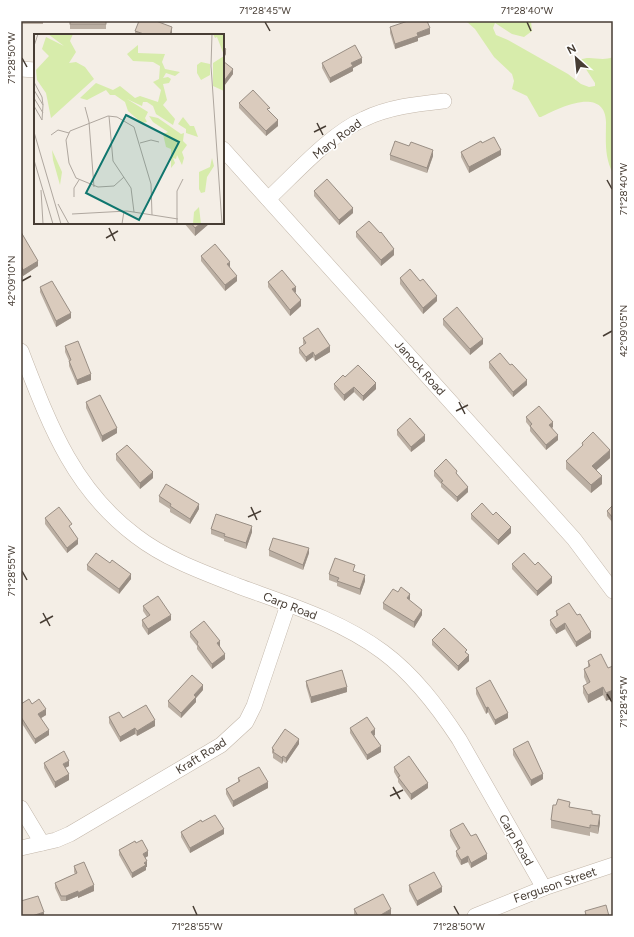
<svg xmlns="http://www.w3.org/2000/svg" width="634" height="937" font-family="Figtree,sans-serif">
	<rect width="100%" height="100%" fill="#f4eee6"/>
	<!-- green -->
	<path fill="#d7ecab" d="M466,21H531L532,31L524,37L512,34L495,23L493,28L496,35L508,40L568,74L581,84L589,87L595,86V83L580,60C590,55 601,62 613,57V173C604,157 606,139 606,122C605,85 558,108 541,117H539L527,96L512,89L514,81L512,74L494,57L475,29Z"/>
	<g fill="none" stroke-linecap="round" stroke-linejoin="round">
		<!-- minor casing -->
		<g stroke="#c3b7aa" stroke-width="16">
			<g id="minor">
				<path d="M21,69L35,70"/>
				<path d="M223,149L574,539L613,591"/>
				<path d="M268,199C295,174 331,133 364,119C389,107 417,104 444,101"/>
				<path d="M21,351C49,423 72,488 136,536C166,559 202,572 238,586C287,604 340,620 383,652C414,675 438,707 459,739L544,888"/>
				<path d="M21,808L42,843"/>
				<path d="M21,848L56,840L70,834L221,745L246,722L254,706L288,605"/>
				<path d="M475,916L544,888L613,865"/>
			</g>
		</g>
		<!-- minor -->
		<use href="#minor" stroke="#fff" stroke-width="15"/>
	</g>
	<!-- wall -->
	<g fill="#bbafa3">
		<rect x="21" y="21" width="22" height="3"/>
		<rect x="70" y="21" width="36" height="8"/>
		<path d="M390,27L430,34L418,38V41L395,49L390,33Z"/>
		<path d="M135,31L172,33V35H135Z"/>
		<path d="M223,47L226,54L224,58V62L233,74L224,86L223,85Z"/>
		<path d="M322,63H362L353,68V71L330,83L322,68Z"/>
		<path d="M239,103L278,126L266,136L239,108Z"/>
		<path d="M482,143L501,155L469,173L461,157V152Z"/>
		<path d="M390,155L433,156L427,173L390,160Z"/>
		<path d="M314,191L353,213L339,225L314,196Z"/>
		<path d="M184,223H210L195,236Z"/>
		<path d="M21,232L38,266L23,276L21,272Z"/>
		<path d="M356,232L394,255L381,266L356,237Z"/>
		<path d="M201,256L230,268L237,281L225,291L201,261Z"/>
		<path d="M400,278L437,301L423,314L400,284Z"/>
		<path d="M268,282L296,292L295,293L301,306L290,316L268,287Z"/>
		<path d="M40,287L71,318L56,327L40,292Z"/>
		<path d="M443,319L483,344L470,355L443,325Z"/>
		<path d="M303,338L330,352L315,361L313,357L306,362L299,353V348L304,345L303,343Z"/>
		<path d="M65,346L91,380L77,385L69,366V361L65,352Z"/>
		<path d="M489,362L527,385L513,397L489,368Z"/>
		<path d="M345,377L376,389L363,401L354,392L344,401L334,389V384Z"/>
		<path d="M86,402L117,433L102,442L86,408Z"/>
		<path d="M526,417L553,427L552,428L558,440L546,450L530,431V427L526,422Z"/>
		<path d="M397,430L425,441L411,452L397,435Z"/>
		<path d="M582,443L610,458L596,470L602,484L591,493L566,469V461L582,446Z"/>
		<path d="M116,454L153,478L140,489L116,460Z"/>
		<path d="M434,471L457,474L468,492L457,502L441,487V484L434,476Z"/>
		<path d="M159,496L199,509L190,524L170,512V509L159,502Z"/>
		<path d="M613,505V523L607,516V511Z"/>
		<path d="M471,514L493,515L511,533L498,545L471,519Z"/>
		<path d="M45,518L72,530L78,544L67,553L45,524Z"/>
		<path d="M211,529L252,532L246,549L224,541V539L211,534Z"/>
		<path d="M269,550L309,553L303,570L269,556Z"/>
		<path d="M512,564L535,565L552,583L537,596L512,569Z"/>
		<path d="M87,565L131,579L119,594L87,570Z"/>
		<path d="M355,571L365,581L360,595L337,586V583L329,580V574Z"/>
		<path d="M398,592L410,599L409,600L422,615L414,628L383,609V603Z"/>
		<path d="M143,606L171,620L148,635L142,626V620L147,617L143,611Z"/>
		<path d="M556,611L591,638L576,647L565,629L556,634L550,625V620L556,616Z"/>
		<path d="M190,632L220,646L225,659L212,669L197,649V646L190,637Z"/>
		<path d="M432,640L467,653L469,661L458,671L432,645Z"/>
		<path d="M588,661L608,668L606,701L603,695L588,703L583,693V686L587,684L584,677V669L588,667Z"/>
		<path d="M306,681L347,692L311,703L306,686Z"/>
		<path d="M476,688L508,718L495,725L488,712L486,714L476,694Z"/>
		<path d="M203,690L196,698V702L181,718L168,707V701Z"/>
		<path d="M21,704H32L46,715L41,718L49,735L35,744L21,722Z"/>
		<path d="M109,717L123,718L155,726L137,736L135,734L120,742L109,723Z"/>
		<path d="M350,728L375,735L374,736L381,752L367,760L350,733Z"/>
		<path d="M299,744L286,763L283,761L282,764L273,758V754L272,753V748Z"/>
		<path d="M513,749L543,779L531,786L513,755Z"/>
		<path d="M44,763L69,766L65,768L69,780L55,788L44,768Z"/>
		<path d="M394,767L428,788L411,800L398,782V779L394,772Z"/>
		<path d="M238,778L268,788L233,807L226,794V789L238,782Z"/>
		<path d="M570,807L592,814L600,823L598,834L590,832V836L551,828V820Z"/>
		<path d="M202,822L224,834L190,853L181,837V832Z"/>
		<path d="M450,830L471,836L487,859L471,868L468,862L461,865L456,856V851L458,850L450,836Z"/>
		<path d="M136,843L148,856L145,858L147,867H146V870L132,878L119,855V850Z"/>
		<path d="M74,866L94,891L78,898V896L66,901H61L55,888V883L75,874L74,872Z"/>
		<path d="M409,885L442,892L417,906L409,891Z"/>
		<path d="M354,909L391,915L389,916H355L354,914Z"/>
	</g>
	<!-- shaded-wall -->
	<g fill="#998e84">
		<path d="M172,27V35H170Z"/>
		<path d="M430,28V34L418,38V41L395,49V44L417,33Z"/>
		<path d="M226,49V54L223,59V53Z"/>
		<path d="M362,58V63L353,68V71L330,83V78L351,63Z"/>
		<path d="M233,69V74L224,86V81Z"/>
		<path d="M278,120V126L266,136V131Z"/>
		<path d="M433,150V156L427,173V168Z"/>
		<path d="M501,150V155L469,173V167Z"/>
		<path d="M353,208V213L339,225V220Z"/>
		<path d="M201,223H210L195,236V228Z"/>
		<path d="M394,249V255L381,266V260Z"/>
		<path d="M38,261V266L23,276V270Z"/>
		<path d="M230,262V268L227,264Z"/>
		<path d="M237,276V281L225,291V285Z"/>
		<path d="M296,287V292L292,295V289Z"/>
		<path d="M437,296V301L423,314V308Z"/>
		<path d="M301,300V306L290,316V310Z"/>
		<path d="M71,313V318L56,327V321Z"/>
		<path d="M483,339V344L470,355V349Z"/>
		<path d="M330,346V352L315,361V356Z"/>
		<path d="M313,352V357L306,362V357Z"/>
		<path d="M91,374V380L77,385V380Z"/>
		<path d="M527,380V385L513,397V392Z"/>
		<path d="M376,383V389L363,401V396Z"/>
		<path d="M354,387V392L344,401V395Z"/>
		<path d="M553,422V427L549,430V425Z"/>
		<path d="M117,428V433L102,442V436Z"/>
		<path d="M425,435V441L411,452V447Z"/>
		<path d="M558,435V440L546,450V445Z"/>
		<path d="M610,450V458L592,474V466Z"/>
		<path d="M153,472V478L140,489V483Z"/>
		<path d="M602,476V484L591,493V485Z"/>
		<path d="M468,487V492L457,502V497Z"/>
		<path d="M199,504V509L190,524V519Z"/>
		<path d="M252,526V532L246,549V543Z"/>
		<path d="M511,527V533L498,545V540Z"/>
		<path d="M78,539V544L67,553V548Z"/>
		<path d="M309,548V553L303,570V565Z"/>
		<path d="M131,574V579L119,594V589Z"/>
		<path d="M365,575V581L360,595V589Z"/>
		<path d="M552,577V583L537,596V591Z"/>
		<path d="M410,594V599L407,604V598Z"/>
		<path d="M422,610V615L414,628V622Z"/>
		<path d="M171,615V620L148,635V629Z"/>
		<path d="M565,623V629L556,634V629Z"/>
		<path d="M591,632V638L576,647V642Z"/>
		<path d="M220,641V646L217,649V643Z"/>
		<path d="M225,654V659L212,669V664Z"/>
		<path d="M469,655V661L458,671V666Z"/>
		<path d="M203,685V690L196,698V702L181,718V713L194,695Z"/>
		<path d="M347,687V692L311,703V697Z"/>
		<path d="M603,687V695L588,703V695Z"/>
		<path d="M613,690V698L606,701V693Z"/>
		<path d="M488,707V712L486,714V708Z"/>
		<path d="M46,709V715L38,720V714Z"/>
		<path d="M508,713V718L495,725V720Z"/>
		<path d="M155,720V726L137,736V731Z"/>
		<path d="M135,728V734L120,742V737Z"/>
		<path d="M375,729V735L371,737V732Z"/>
		<path d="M49,730V735L35,744V739Z"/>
		<path d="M299,739V744L286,763V758Z"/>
		<path d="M381,746V752L367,760V755Z"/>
		<path d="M283,756V761L282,764V758Z"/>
		<path d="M69,761V766L63,769V764Z"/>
		<path d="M69,774V780L55,788V782Z"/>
		<path d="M543,774V779L531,786V780Z"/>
		<path d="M268,782V788L233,807V801Z"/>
		<path d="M428,783V788L411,800V794Z"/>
		<path d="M600,815V823L598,834V826Z"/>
		<path d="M224,829V834L190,853V848Z"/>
		<path d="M148,851V856L143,859V854Z"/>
		<path d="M487,854V859L471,868V863Z"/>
		<path d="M468,856V862L461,865V860Z"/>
		<path d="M147,861V867H146V870L132,878V873Z"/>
		<path d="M94,885V891L78,898V893Z"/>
		<path d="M442,887V892L417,906V901Z"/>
		<path d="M78,891V896L66,901V896Z"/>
		<path d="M391,909V915L389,916H379Z"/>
		<path d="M44,912V916H32Z"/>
	</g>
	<!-- building -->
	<g fill="#dacbbd" stroke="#998e84">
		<rect x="70" y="21" width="36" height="3"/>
		<path d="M139,21H156L172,27L170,35H147L135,31Z"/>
		<path d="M408,21H427L430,28L417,33L418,36L395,44L390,27Z"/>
		<path d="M355,45L362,58L351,63L353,66L330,78L322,63Z"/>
		<path d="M223,47L226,49L223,53Z"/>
		<path d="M223,61L233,69L224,81L223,80Z"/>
		<path d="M253,90L270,108L267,109L278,120L266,131L239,103Z"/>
		<path d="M494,137L501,150L469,167L461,152L481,141L482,143Z"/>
		<path d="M395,141L409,146L411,142L433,150L427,168L390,155Z"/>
		<path d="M327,179L353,208L339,220L314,191Z"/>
		<path d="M369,221L380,233L381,232L394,249L381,260L356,232Z"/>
		<path d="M191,223H201L195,228Z"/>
		<path d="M21,232L38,261L23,270L21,266Z"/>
		<path d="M215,244L230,262L227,264L237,276L225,285L201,256Z"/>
		<path d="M410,269L420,281L423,279L437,296L423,308L400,278Z"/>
		<path d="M282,270L296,287L292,289L301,300L290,310L268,282Z"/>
		<path d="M52,281L71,313L56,321L40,287Z"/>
		<path d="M457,307L483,339L470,349L443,319Z"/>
		<path d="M318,328L330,346L315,356L313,352L306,357L299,348L306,343L303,338Z"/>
		<path d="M78,341L91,374L77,380L69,361L71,360L65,346Z"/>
		<path d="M500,353L510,365L512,364L527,380L513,392L489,362Z"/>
		<path d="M358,365L376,383L363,396L354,387L344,395L334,384L343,375L345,377Z"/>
		<path d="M100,395L117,428L102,436L86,402Z"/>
		<path d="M539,406L553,422L549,425L558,435L546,445L530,426L532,424L526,417Z"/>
		<path d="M410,418L425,435L411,447L397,430Z"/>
		<path d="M593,432L610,450L592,466L602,476L591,485L566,461L583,445L582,443Z"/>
		<path d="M127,445L153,472L140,483L116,454Z"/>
		<path d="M446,459L457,471L456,473L468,487L457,497L441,482L443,481L434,471Z"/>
		<path d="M166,484L199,504L190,519L170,506L171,504L159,496Z"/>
		<path d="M482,503L493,515L496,512L511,527L498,540L471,514Z"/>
		<path d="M613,505V518L607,511Z"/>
		<path d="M59,507L72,524L69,526L78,539L67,548L45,518Z"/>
		<path d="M216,514L252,526L246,543L224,536L225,534L211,529Z"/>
		<path d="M273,538L309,548L303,565L269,550Z"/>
		<path d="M96,553L110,563L112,560L131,574L119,589L87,565Z"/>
		<path d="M524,553L535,565L538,562L552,577L537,591L512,564Z"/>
		<path d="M335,558L355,565L353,571L365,575L360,589L337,581L339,578L329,574Z"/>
		<path d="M401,587L410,594L407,598L422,610L414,622L383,603L393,589L398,592Z"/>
		<path d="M158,596L171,615L148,629L142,620L150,615L143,606Z"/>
		<path d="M569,603L577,615L580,614L591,632L576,642L565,623L556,629L550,620L558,615L556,611Z"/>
		<path d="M204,621L220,641L217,643L225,654L212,664L197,644L198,642L190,632Z"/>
		<path d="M444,628L467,650L465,652L469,655L458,666L432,640Z"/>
		<path d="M601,654L608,668L613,666V690L606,693L603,687L588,695L583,686L590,682L584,669L590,666L588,661Z"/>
		<path d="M342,670L347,687L311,697L306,681Z"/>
		<path d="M192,675L203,685L194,695L196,697L181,713L168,701Z"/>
		<path d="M490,680L508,713L495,720L488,707L486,708L476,688Z"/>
		<path d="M29,699L32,704L39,699L46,709L38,714L49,730L35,739L21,717V704Z"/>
		<path d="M146,705L155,720L137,731L135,728L120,737L109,717L119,712L123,718Z"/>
		<path d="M367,717L375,729L371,732L381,746L367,755L350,728Z"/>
		<path d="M285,729L299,739L286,758L283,756L282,758L273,752L274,750L272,748Z"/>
		<path d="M528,741L543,774L531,780L513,749Z"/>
		<path d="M64,751L69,761L63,764L69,774L55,782L44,763Z"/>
		<path d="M409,756L428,783L411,794L398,777L400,776L394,767Z"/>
		<path d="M259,767L268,782L233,801L226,789L240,781L238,778Z"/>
		<path d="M558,799L570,802L569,807L592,811V814L600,815L598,826L590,825V828L551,820L553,805H556Z"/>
		<path d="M215,815L224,829L190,848L181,832L201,820L202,822Z"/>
		<path d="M463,823L471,836L476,834L487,854L471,863L468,856L461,860L456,851L460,848L450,830Z"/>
		<path d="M142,840L148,851L143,854L147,861L144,863L146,865L132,873L119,850L135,841L136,843Z"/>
		<path d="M84,862L94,885L78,893V891L66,896H61L55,883L77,873L74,866Z"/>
		<path d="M434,872L442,887L417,901L409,885Z"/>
		<path d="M383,894L391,909L379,916H358L354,909Z"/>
		<path d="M38,896L44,912L32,916H21V901Z"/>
		<path d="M606,905L609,916H581L586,915L585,911Z"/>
	</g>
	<!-- ticks -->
	<path fill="none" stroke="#473d34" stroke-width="1.5" d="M265,22L270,31M527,22L531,31M22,58L27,67M317,123L323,135M314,132L326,126M607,180L612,189M109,228L115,241M106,238L118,231M22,281L31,276M603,336L612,331M459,402L465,414M456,411L468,405M251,507L257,520M248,517L261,511M22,571L27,580M43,613L50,626M40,623L53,616M607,694L612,702M393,787L400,799M390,796L403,790M193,906L197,915M454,906L459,915"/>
	<g text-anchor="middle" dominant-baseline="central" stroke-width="3.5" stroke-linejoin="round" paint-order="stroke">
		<!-- street labels -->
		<g font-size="12" fill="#473d34" stroke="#fff">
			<text transform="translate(337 139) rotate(-37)">Mary Road</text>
			<text transform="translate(420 368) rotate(48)">Janock Road</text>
			<text transform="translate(290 606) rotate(21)">Carp Road</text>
			<text transform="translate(201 756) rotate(-32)">Kraft Road</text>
			<text transform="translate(516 840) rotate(60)">Carp Road</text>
			<text transform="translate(555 885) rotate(-19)">Ferguson Street</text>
		</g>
	</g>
	<!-- overview -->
	<g transform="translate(34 34)">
		<rect width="190" height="190" fill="#f4eee6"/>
		<path d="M14,0H39L36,7L42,18L35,29L42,28L51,33L60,45L17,84L12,59L3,46L2,36L15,22L8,15L12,3L30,12ZM179,0H190V21L183,3L181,4ZM104,11V19L131,20L128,28L131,35L146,38L141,42L132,39L129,44L134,43L137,45L135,49L129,50L133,66L129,71L141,85L139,91L122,80L119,72L113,68H109L108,72L93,65L114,78L111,84L113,88L108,89L94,77L91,68L81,61H76L72,56L53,66L46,64L62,49L79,56L86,52L101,64L106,62L124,68L127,56L119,48L125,45L126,32L119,28L99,27L93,20ZM190,22V57L179,52V29ZM167,28L176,30V41L167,46L163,39V31ZM115,82L124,84L147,100L150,99L149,107L153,111L148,118L150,124L148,131L143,121L142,125L139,124L141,129L137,134V115L132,113L129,100L134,98L119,88ZM149,83L156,92H160L164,103L152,99V95L144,90ZM18,116L28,138L26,151L19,126ZM178,124L180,132L173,143L171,158L167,159L165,155V138L176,133ZM165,173L167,190H159L160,178Z" fill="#d7ecab"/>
		<path fill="none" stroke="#afa79f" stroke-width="1" d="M178,0L177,32L188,190M0,12L4,0M0,48L8,63L9,71L0,56M0,64L9,79M0,72L8,86L9,71M51,73L55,88L60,153M75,82L79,127L97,154L100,178M0,98L27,190M17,101L24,96L35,99M106,109L117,106L125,108M0,126L19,190M90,143L80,152L64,153L42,144L35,129L32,106L36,97L74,82L83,83L100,93L117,150L118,181M7,156L9,190M40,163V154L45,146M24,170L35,190M38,180L93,177L144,185M88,190L90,177M143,190V157L149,145"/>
		<path fill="#0f766e" fill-opacity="0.15" stroke="#0f766e" stroke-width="2" d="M92,81L145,108L105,186L52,159Z"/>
		<rect width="190" height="190" fill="none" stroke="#473d34" stroke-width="2"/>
	</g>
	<!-- border -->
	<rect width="634" height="937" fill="none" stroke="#ffffff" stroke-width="44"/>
	<!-- north arrow -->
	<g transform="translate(576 58) rotate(333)" stroke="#ffffff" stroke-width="3" paint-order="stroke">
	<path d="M0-3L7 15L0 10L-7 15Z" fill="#473d34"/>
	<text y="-6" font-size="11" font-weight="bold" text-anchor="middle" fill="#473d34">N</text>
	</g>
	<rect x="22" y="22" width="590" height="893" fill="none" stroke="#473d34" stroke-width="1.5"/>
	<g font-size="10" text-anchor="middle" fill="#473d34">
		<text x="265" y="14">71°28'45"W</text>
		<text x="527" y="14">71°28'40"W</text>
		<text transform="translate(11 58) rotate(-90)" y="4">71°28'50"W</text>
		<text transform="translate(623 189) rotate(-90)" y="4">71°28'40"W</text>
		<text transform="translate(11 281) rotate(-90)" y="4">42°09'10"N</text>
		<text transform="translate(623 331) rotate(-90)" y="4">42°09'05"N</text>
		<text transform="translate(11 571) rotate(-90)" y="4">71°28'55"W</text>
		<text transform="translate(623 702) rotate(-90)" y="4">71°28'45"W</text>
		<text x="197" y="930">71°28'55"W</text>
		<text x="459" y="930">71°28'50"W</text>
	</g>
</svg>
